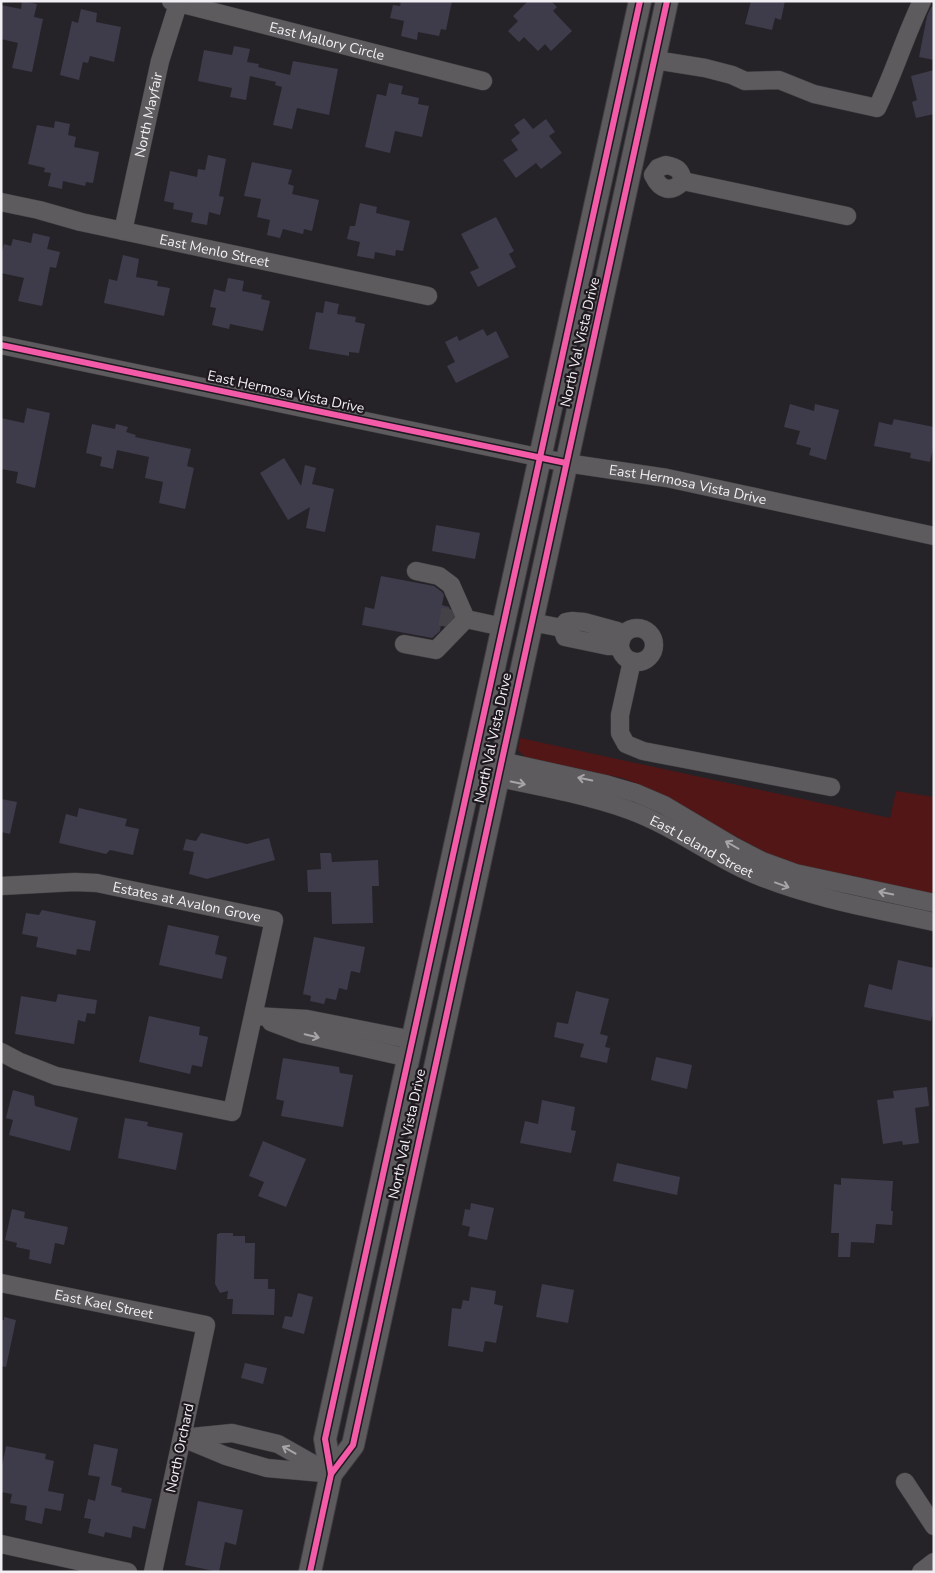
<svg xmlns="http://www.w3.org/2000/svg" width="935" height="1573" font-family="'Nunito Sans',sans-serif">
	<rect width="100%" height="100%" fill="#262328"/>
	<!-- green -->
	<path fill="#511615" d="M520,738L890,818L896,791L934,797V894L805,867L769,855L655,791L622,778L526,758L518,750Z"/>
	<!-- building -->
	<g fill="#3e3b4b">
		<path d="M22,1L37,4L34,17L43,19L32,72L12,68L18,43L1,39V5L21,9Z"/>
		<path d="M401,1H452L446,30L441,29L439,36L418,32L417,40L401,36L404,21L390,18L393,5L400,6Z"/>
		<path d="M528,1H551L557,7L553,11L572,31L551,51L545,44L538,51L524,37L519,42L508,31L518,21L513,16Z"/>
		<path d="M751,1H785L781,20L775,18L772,30L745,24Z"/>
		<path d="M931,7H934V60L919,57L927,16Z"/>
		<path d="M81,9L97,13L96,22L121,27L114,62L90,56L88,63L83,62L79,80L60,75L72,21L78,23Z"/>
		<path d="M234,46L250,49L247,62L259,64L258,67L290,75L293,61L338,69L329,115L297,108L292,129L273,125L282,87L275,85L276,82L250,76L246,100L230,97L232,88L198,81L204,50L232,55Z"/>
		<path d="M934,70V114L916,118L912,102L917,100L911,76Z"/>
		<path d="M389,83L403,86L401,94L419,98L418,104L429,106L422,137L395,131L390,153L365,147L377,94L386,96Z"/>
		<path d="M524,118L533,129L546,119L555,132L549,136L562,153L541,169L536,163L516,178L503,160L518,150L511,140L520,133L514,125Z"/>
		<path d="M55,121L70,124L68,135L76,137L74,147L99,152L93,183L86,182L85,186L63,181L62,189L48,186L51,173L44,172L45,168L28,164L37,125L54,128Z"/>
		<path d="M208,155L226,159L219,196L224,197L220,215L209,212L207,225L191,222L193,213L173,209L174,203L164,201L170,171L197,177L198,169L205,170Z"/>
		<path d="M252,162L292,170L288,184L294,186L292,194L319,200L312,231L304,229L303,234L283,229L280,238L267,235L270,220L257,217L261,199L244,196Z"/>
		<path d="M360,203L377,207L376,213L410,221L403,251L396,250L395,256L375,252L374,259L357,256L360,242L347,239L350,226H355Z"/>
		<path d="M496,217L514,251L509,254L516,267L478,287L470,272L479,268L461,234Z"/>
		<path d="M33,233L50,237L47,249L60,252L56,268L50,267L42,306L18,301L24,278L1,273V256L4,244L11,246L13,239L31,243Z"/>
		<path d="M123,255L139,259L136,277L158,281L157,286L170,288L164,316L104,303L109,279L117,281Z"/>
		<path d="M228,278L244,281L242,291L262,295L261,299L270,301L263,331L230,324L229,329L212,325L216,308L210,307L214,289L225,292Z"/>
		<path d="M325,301L339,304L337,314L356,317L355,322L365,324L359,353L349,352V356L309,349L316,312L323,313Z"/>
		<path d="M483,329L487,336L496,331L509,357L456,383L447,366L455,362L445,342L457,336L459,341Z"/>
		<path d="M790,404L814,411L815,404L839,410L826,460L809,455L811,448L796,444L800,431L784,427Z"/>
		<path d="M27,408L50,413L35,488L16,483L18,472L1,469V418L24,423Z"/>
		<path d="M894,419L934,427V443L930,462L910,458L911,453L874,446L879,422L892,425Z"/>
		<path d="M92,424L115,429L116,424L128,427L126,432L136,435L135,437L191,449L187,466L194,468L185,509L159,503L163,482L145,478L149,457L117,450L113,469L100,466L102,457L86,453Z"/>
		<path d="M284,458L301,486L305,465L316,468L312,484L334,489L325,532L306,528L310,507L288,520L260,473Z"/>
		<path d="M436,525L480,533L475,559L432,551Z"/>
		<path d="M381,576L434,586L442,592L444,595L442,605L449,607L453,617L444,626L441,625L440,631L432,638L362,625L365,607L374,609Z"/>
		<path d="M1,799L17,802L10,834L1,832Z"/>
		<path d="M79,808L127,819L125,826L139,829L133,855L110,850L106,854L59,843L66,814L77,817Z"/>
		<path d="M201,833L247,844L269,838L275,860L207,879L189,874L194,852L183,850L186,839L196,841Z"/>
		<path d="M320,853H331L332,862L378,860L379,886H372L373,923L332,924L331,892H308L307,870L321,869Z"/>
		<path d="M42,910L96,921L90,951L77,949L76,955L36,947L38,937L22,934L26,913L39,915Z"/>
		<path d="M168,925L219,936L215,954L227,957L222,979L159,965Z"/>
		<path d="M314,937L365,947L360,973L351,971L347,990L339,988L336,1000L326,998L324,1004L310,1001L311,996L303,994Z"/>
		<path d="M898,960L934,968V1006L931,1021L864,1007L869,984L892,990Z"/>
		<path d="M576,991L609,999L600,1034L608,1036L605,1047L610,1048L607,1063L580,1057L584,1044L554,1037L557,1022L568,1024Z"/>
		<path d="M58,994L97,1000L95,1014L87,1013L85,1022L78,1020L74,1044L15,1034L21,996L56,1002Z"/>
		<path d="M149,1016L200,1027L199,1035L208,1037L202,1067L192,1065L190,1074L139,1062Z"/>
		<path d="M656,1057L692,1065L687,1089L651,1080Z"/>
		<path d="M283,1058L339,1067L340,1073L353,1075L343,1127L281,1116L284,1101L276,1099Z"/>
		<path d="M927,1087L929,1106L915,1108L919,1143L903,1145L902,1141L883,1144L877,1100L894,1098L893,1091Z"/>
		<path d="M13,1090L34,1096L35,1106L78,1118L70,1151L9,1135L13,1120L6,1118Z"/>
		<path d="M542,1100L575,1107L571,1130L576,1131L571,1153L520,1143L525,1121L538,1124Z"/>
		<path d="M125,1118L148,1122L147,1126L183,1133L176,1170L118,1158Z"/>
		<path d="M263,1141L306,1159L286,1207L258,1196L264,1182L249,1176Z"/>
		<path d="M617,1163L680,1177L677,1195L613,1181Z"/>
		<path d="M841,1178L893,1181L891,1211H893L892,1225L876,1224L874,1243L851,1242L850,1257H838L839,1233H831L834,1184L841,1185Z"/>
		<path d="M471,1203L494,1208L487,1240L468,1236L470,1227L462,1225L465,1209L470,1210Z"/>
		<path d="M12,1209L25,1212L24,1218L68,1227L64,1245L55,1243L51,1264L29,1259L30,1250L16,1247L17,1243L5,1240Z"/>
		<path d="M219,1233H233V1236H245V1243H255L254,1279H268V1289H275L274,1315L232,1314L233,1299H227L228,1291L220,1293L215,1284L217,1234H219Z"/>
		<path d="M542,1284L574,1290L568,1323L536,1317Z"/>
		<path d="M471,1287L496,1291L494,1304L503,1306L496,1343L485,1341L483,1352L448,1346L452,1308L461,1309L463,1300L469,1301Z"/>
		<path d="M298,1293L313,1297L304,1334L282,1328L285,1316L292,1317Z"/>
		<path d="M4,1317L16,1320L6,1367L1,1366V1320H4Z"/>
		<path d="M245,1363L267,1368L263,1384L241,1378Z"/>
		<path d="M94,1444L118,1449L111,1485L122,1488L121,1492L152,1499L145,1529L133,1526L131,1538L105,1532L104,1537L88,1533L91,1519L84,1518L88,1499L95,1501L100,1477L88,1475Z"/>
		<path d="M6,1446L46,1454L45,1459L54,1461L48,1491L64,1494L61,1511L45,1508L42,1524L25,1520L27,1506L10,1503L12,1494L1,1492V1471Z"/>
		<path d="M198,1501L243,1510L236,1545L225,1542L219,1572L185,1565Z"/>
	</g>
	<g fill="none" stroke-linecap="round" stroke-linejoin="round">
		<!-- minor-tunnel -->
		<path stroke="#454247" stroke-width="18" stroke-dasharray="18 9" stroke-linecap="butt" d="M447,627L451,607"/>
		<!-- minor casing -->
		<g stroke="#434044" stroke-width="19">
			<g id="minor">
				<path id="s1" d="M171,1L483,81"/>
				<path d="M655,60L705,68L732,75L745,81L779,80L814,94L877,108C894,73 905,36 922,1"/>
				<path d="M666,165C677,167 681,170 683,181C671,194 660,190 653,175L658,168Z"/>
				<path d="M683,181L847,216"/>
				<path id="s2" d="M1,202L39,210L81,222L428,296"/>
				<path id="s3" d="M123,231L160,61L179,1"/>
				<path id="s4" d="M1,345L566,463L667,478L934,536"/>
				<path d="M416,571L439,576L451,585L466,619L503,627"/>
				<path d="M572,621L584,622L617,631L621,640L615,646H608L565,637L562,628L566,622Z"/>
				<path d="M531,622L562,628"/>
				<circle cx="637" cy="645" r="17"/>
				<path d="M404,644L436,650L466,619"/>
				<path d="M632,661L620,715V733L626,744L643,751L831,787"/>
				<path d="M474,755L605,784L636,793L664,805L733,846L762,861L795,873L934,903"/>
				<path id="s5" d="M470,772C522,783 581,793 629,810C676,827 715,859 761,877C816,899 876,909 934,922"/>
				<path id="s6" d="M1,886L75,882L97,883L274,920L232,1112L56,1076L18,1061L1,1052"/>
				<path d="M254,1016L307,1019L413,1040"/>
				<path d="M271,1022L303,1034L409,1058"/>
				<path id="s7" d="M1,1283L206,1325L153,1572"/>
				<path d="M182,1438L232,1433L257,1439L278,1444L331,1474"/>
				<path d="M185,1439L226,1456L267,1468L323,1473"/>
				<path d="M905,1482L934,1526"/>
				<path d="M1,1544L128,1572"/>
				<path d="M921,1572L934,1562"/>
			</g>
		</g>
		<!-- major casing -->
		<g stroke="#434044" stroke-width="24">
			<g id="major">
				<path d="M331,1474L353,1445L667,1"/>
				<path d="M310,1572L331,1474L325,1439L640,1"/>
			</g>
		</g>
		<!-- minor -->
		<use href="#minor" stroke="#5d5b5d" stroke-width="18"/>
		<!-- major -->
		<use href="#major" stroke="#5e5b5e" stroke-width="22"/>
		<!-- cycleway casing -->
		<g stroke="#1e191f" stroke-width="9">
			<g id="cycleway">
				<path d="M1,345L566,463"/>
				<path d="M331,1474L353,1445L667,1"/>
				<path d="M310,1572L331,1474L325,1439L640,1"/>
			</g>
		</g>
		<!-- cycleway -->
		<use href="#cycleway" stroke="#f35aa7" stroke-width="6"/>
	</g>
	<!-- one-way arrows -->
	<defs><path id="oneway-shaft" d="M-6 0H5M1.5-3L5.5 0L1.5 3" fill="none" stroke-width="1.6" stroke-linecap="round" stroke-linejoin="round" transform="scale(1.25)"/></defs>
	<g stroke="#a8a5a8">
		<use href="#oneway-shaft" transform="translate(585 779) rotate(-168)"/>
		<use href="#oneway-shaft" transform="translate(518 783) rotate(12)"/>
		<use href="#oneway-shaft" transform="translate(732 845) rotate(-150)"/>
		<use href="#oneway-shaft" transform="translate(782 885) rotate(20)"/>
		<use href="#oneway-shaft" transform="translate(886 893) rotate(-168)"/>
		<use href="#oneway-shaft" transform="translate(312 1036) rotate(13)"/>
		<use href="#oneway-shaft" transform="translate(289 1450) rotate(-151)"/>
	</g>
	<g text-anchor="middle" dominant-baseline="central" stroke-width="4.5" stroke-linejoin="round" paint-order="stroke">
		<!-- street labels -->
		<g font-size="14" fill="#f2eff4" stroke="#1e191f">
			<text stroke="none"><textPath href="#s1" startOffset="161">East Mallory Circle</textPath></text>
			<text stroke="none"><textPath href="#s3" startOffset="119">North Mayfair</textPath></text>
			<text stroke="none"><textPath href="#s2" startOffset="219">East Menlo Street</textPath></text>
			<text transform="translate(580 342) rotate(-77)">North Val Vista Drive</text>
			<text transform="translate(286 392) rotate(12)">East Hermosa Vista Drive</text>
			<text stroke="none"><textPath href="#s4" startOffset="701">East Hermosa Vista Drive</textPath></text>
			<text transform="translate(493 738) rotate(-78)">North Val Vista Drive</text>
			<text stroke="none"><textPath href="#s5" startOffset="245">East Leland Street</textPath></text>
			<text stroke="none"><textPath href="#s6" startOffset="188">Estates at Avalon Grove</textPath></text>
			<text transform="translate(407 1134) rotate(-78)">North Val Vista Drive</text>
			<text stroke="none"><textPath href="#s7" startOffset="105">East Kael Street</textPath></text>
			<text transform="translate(180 1448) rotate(-78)">North Orchard</text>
		</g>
	</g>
	<!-- border -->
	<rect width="935" height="1573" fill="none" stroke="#f2eff4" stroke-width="5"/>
</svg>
